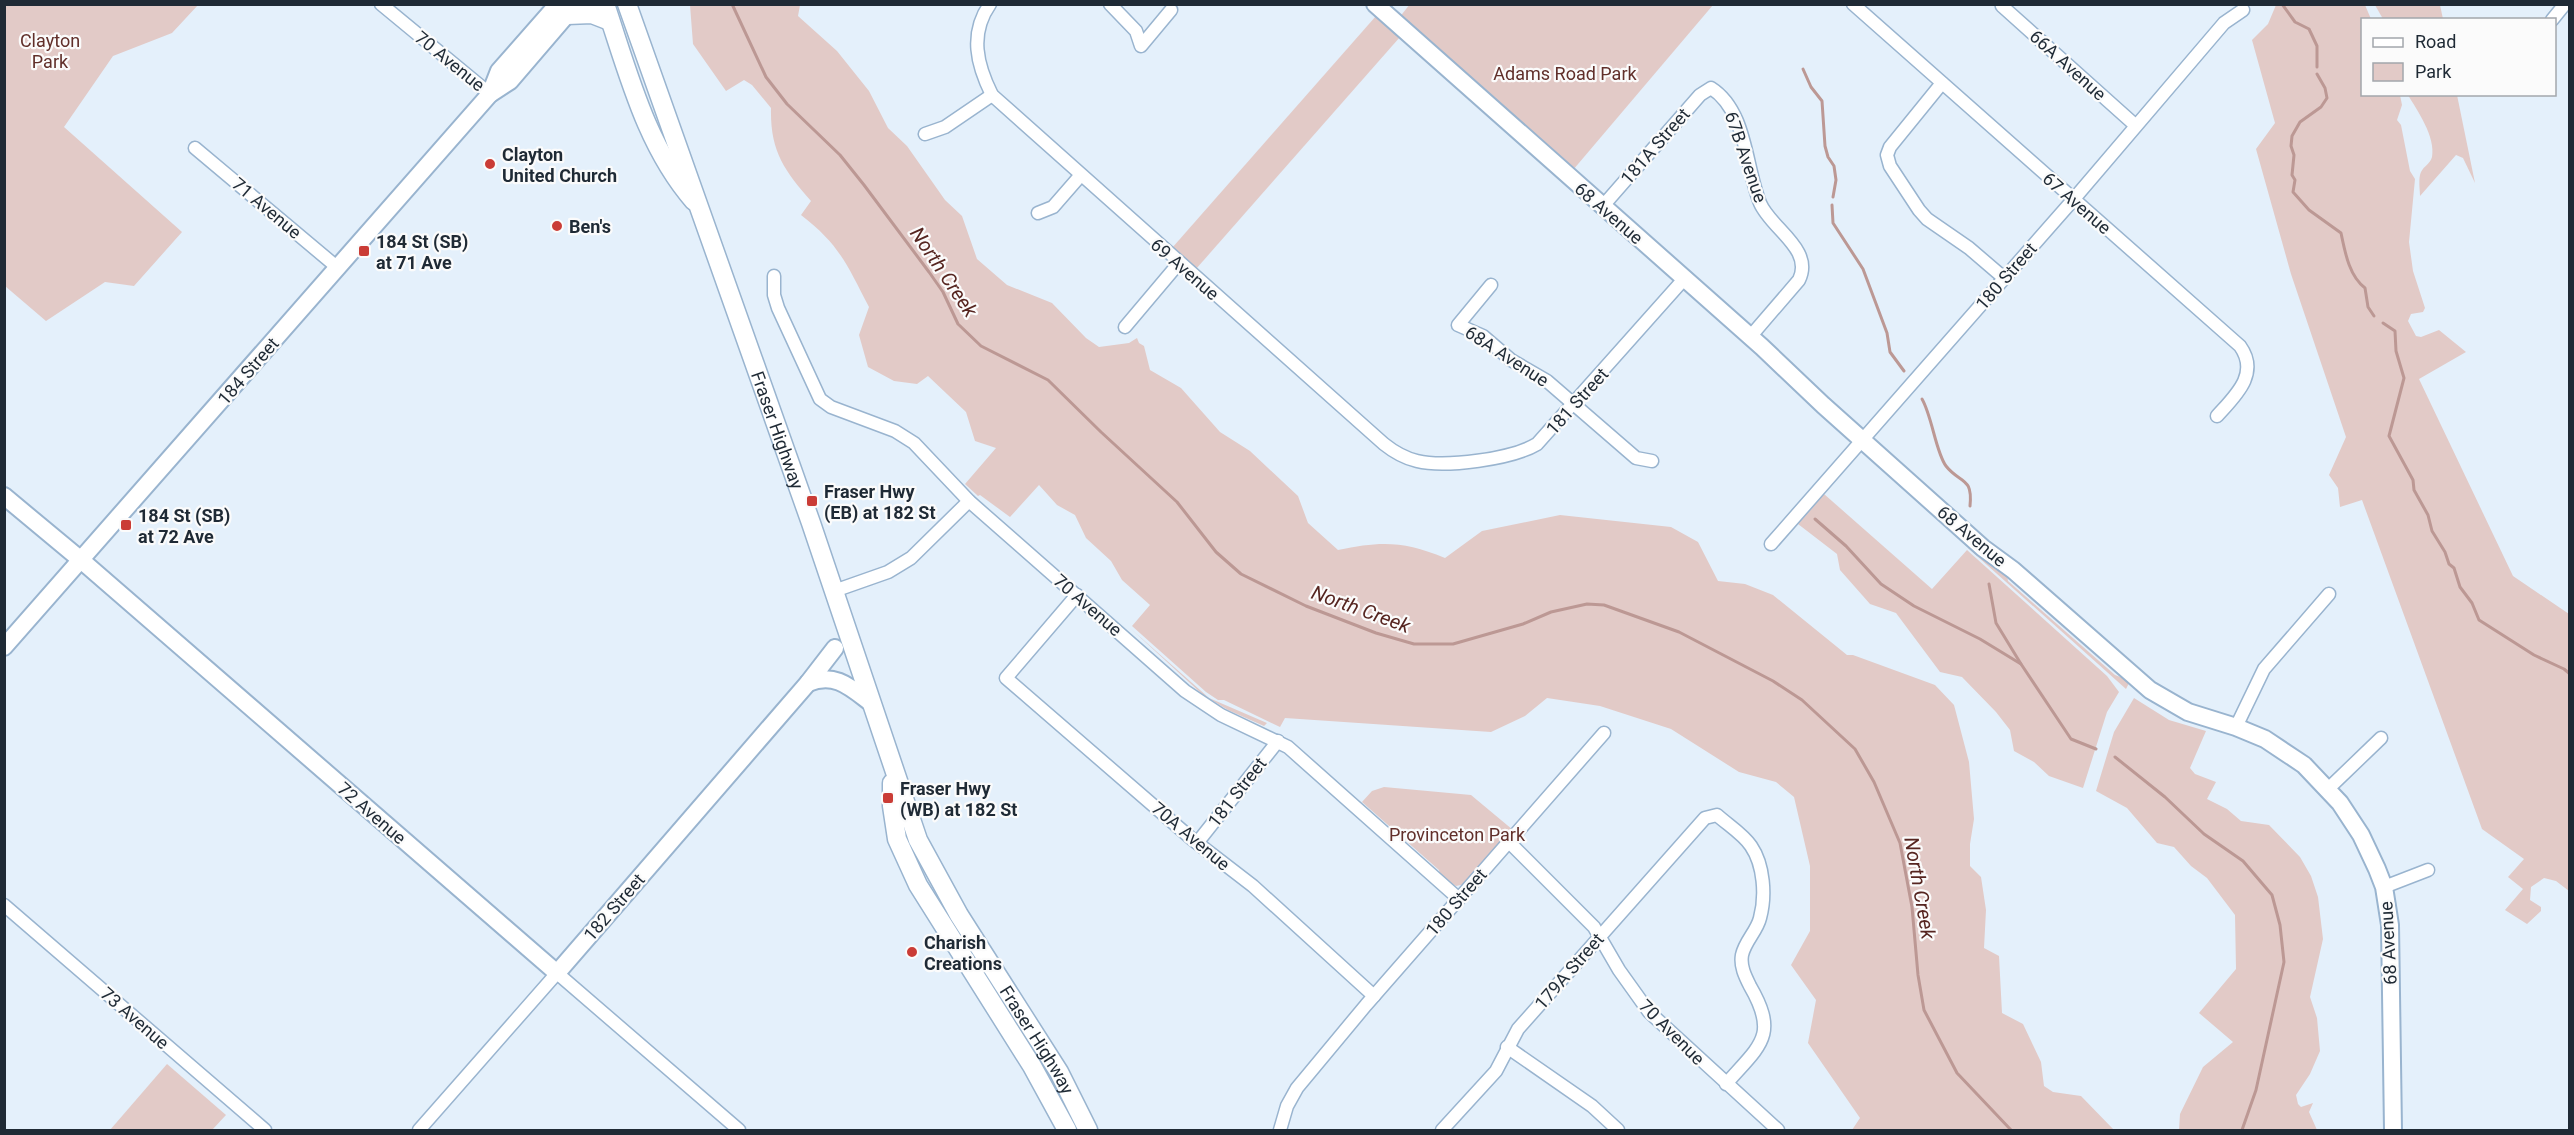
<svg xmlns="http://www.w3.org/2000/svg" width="2574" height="1135" font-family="Roboto,sans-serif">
	<rect width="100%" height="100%" fill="#e4f0fb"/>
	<!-- green -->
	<g fill="#e2cac7">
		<path d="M1410,4L1713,5L1573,170L1399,18Z"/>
		<path d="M4,5H198L172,33L113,56L64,127L182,232L134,286L105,282L46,321L5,286Z"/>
		<path d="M690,5H800L798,16L837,51L869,91L888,128L907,146L945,200L962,216L977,259L1007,285L1052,303L1086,338L1099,347L1129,343L1137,338L1139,343L1144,346L1150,370L1181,388L1220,432L1250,451L1298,496L1308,523L1338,550C1381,541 1404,541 1445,558L1482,531L1560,515L1671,527L1698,542L1718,581L1745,584L1773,595L1847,655H1853L1935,685L1954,705L1969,762L1974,819L1970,844V866L1981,877L1986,910L1984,948L1999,956L2002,1013L2023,1024L2041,1062L2044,1086L2053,1092L2081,1096L2114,1130H1852L1860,1118L1808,1043L1816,1000L1791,965L1810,931V866L1794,797L1776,782L1739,772L1671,729L1600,706L1547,698L1525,716L1491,732L1285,718L1280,727L1224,700H1218L1206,692L1132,626L1150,605L1122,580L1111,561L1086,538L1075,515L1057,505L1039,485L1010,517L980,495L978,496L965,484L996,448L975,441L966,412L928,376L917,384L894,381L868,367L859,335L869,307C847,265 840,245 801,215L811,201C784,170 770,151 771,108L752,85L744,80L726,91L693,44Z"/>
		<path d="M2276,5H2365L2371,19L2362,20V94L2400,95L2402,105L2397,120L2401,125L2410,171L2415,179L2409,242L2413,271L2425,308L2423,312L2411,314L2408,321L2416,336L2421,337L2439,330L2466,352L2419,379L2513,576L2569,614V891L2556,881L2544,878L2531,887L2530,900L2541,907V911L2527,924L2505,910L2523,889L2508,877L2524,859L2482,829L2362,500L2340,507L2338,488L2329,475L2346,437L2291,274L2256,149L2275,123L2252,40L2268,24Z"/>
		<path d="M2375,5H2440L2443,19H2383Z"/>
		<path d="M1376,16L1400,37L1196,269L1172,248Z"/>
		<path d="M2408,95H2457L2475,183L2463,158L2456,155L2420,196C2420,190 2418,178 2421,172C2424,166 2430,164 2432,157C2436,137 2417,110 2408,95Z"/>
		<path d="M1824,494L1932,589L1967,550L2107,676L2119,692L2107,712L2083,788L2049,776L2034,762L2014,751L2010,730L1996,712L1962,677L1940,672L1896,613L1870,604L1840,570L1837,554L1798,524Z"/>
		<path d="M1970,547L2007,575L2008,581L2115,675L2123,678L2129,683L2126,689L1968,548Z"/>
		<path d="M1130,628L1209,698L1267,723L1264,726L1228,710L1202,694Z"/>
		<path d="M2134,698L2169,720L2206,731L2190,768L2195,774L2216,782L2207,799L2227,809L2241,821L2269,825L2300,857L2311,876L2318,897L2323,939L2310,997L2317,1018L2320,1051L2310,1074L2296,1095L2298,1104L2301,1107L2313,1103L2309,1112L2317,1130H2179L2180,1114L2203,1067L2233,1042L2199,1013L2236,969L2235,915L2207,878L2191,866L2174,847L2157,843L2127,808L2096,791L2114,732Z"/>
		<path d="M1384,787L1471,795L1513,830L1465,884L1456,886L1440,876L1439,870L1362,802L1372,791Z"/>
		<path d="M167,1064L226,1115L212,1130H110Z"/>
	</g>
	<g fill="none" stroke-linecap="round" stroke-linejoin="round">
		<!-- stream -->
		<g stroke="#bc9894" stroke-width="3">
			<path d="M732,4L766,77L787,104L840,155L864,185L929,272L943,292L958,324L981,346L1048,380L1101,432L1177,502L1216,552L1241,574L1306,606L1376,633L1414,644H1453L1523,624L1551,612L1587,604L1604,605L1679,632L1773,681L1802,700L1855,749L1874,782L1900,843L1912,907L1918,975L1924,1010L1957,1073L2011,1130"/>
			<path d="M2282,4L2295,22L2309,29L2317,46V67"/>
			<path d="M1803,69L1811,87L1822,101L1825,146L1828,157L1834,166L1836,180L1833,197"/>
			<path d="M2317,74L2325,88L2327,98L2321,107L2300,122L2292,136L2291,146L2294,155L2292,175L2295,180L2293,192L2309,210L2341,233C2345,252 2349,276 2365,288L2368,307L2374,316"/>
			<path d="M1832,205L1833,223L1863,269L1887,333L1890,352L1904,371"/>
			<path d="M2383,323L2395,331L2396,351L2404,378L2389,436L2413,480L2414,490L2428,515L2432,531L2445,552L2449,564L2454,568L2460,587L2472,603L2479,620L2534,655L2564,669L2570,674"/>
			<path d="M1922,399C1932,416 1936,453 1946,466C1960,484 1973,476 1970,506"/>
			<path d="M1815,519L1846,546L1881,584L1914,606L1980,639L2021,664"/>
			<path d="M1989,584L1996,623L2021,664L2071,739L2096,749"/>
			<path d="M2115,757L2165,797L2204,834L2243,861L2272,895L2280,925L2284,962L2256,1090L2242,1130"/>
		</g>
		<!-- street casing -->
		<g stroke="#99b4cf" stroke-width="15">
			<g id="street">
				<path d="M381,4L490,94"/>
				<path d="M990,4C969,34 977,65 992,95L1384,444C1394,452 1404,458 1417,461C1445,468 1512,459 1537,444L1684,279"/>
				<path d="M1110,4L1136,31L1141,46L1171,10"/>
				<path d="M1853,4L2240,346C2260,374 2235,396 2217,416"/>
				<path d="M2003,4L2002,6L2135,125"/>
				<path d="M2552,20L2565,4"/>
				<path d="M1942,83L1890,147L1887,155L1890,166L1919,210L1927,219L1969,248L2004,278"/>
				<path d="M925,134L945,127L992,95"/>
				<path d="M195,148L338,268"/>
				<path d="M1602,207L1700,95L1711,88C1747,111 1745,166 1760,203C1771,229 1814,249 1799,280L1750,337"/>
				<path d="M1038,213L1053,207L1080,176"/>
				<path d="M774,276V295L778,308L820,399L831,407L895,431L914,443L969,501L1185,691L1221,715L1288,747L1459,899"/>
				<path d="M1491,285L1458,325L1483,336L1511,360L1547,381L1636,458L1652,461"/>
				<path d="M1125,327L1179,263"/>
				<path d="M1771,544L2073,200L2224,23L2243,10"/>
				<path d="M834,591L888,572L911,558L969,501"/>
				<path d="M1077,595L1006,678L1192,839L1253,886L1374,996"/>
				<path d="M2236,727L2264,669L2329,594"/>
				<path d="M2328,789L2381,738"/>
				<path d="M1509,842L1594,927L1619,970L1649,1012L1778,1130"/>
				<path d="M1197,843L1278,741"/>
				<path d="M2384,887L2428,870"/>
				<path d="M4,905L265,1130"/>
				<path d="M1507,1047L1592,1106L1618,1130"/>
				<path d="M419,1130L557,973L739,1130"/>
				<path d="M1280,1130L1287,1106L1297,1088L1366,1005L1604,733"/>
				<path d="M1442,1130L1496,1071L1518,1029L1705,818L1717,815C1728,825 1743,834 1751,846C1764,865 1766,896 1760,918C1757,931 1745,941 1742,955C1740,966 1745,976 1750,986C1779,1036 1760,1045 1726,1084"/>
			</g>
		</g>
		<!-- secondary casing -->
		<g stroke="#99b4cf" stroke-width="20">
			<g id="secondary">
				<path d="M1375,4L1762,347L1823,405L1983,548L2013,570L2150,690L2188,712L2236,727L2265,739L2304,765L2340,803L2361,835L2377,869L2384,887L2390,925L2393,1130"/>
				<path d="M490,94L499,71L558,4"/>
				<path d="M4,496L81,560L557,973L808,683L835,648"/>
				<path d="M4,647L490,94L510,81L576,4"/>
				<path d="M808,683C835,672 850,687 871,703"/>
			</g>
		</g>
		<!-- primary casing -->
		<g stroke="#99b4cf" stroke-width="21">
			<g id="primary">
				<path d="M605,4C628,72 646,146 694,201"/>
				<path id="s1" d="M627,4L811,523L918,840L959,915L1059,1072L1088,1130"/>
				<path d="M567,15L592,14L610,21"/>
				<path d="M892,783V806L897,839L918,885L1032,1066L1067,1130"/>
			</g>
		</g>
		<!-- street -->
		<use href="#street" stroke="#fff" stroke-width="12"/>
		<!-- secondary -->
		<use href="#secondary" stroke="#fff" stroke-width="16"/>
		<!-- primary -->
		<use href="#primary" stroke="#fff" stroke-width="18"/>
	</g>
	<!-- markers -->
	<g fill="#ca3c36" stroke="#fbfbfb" stroke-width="2">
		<circle cx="490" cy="164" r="6"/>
		<circle cx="557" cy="226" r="6"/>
		<rect x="358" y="245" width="12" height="12" rx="3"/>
		<rect x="806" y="495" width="12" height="12" rx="3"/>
		<rect x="120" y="519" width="12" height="12" rx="3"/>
		<rect x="882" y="792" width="12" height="12" rx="3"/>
		<circle cx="912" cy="952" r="6"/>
	</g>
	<g text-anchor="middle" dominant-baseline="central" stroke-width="4.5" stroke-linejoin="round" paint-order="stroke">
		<!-- park labels -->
		<g font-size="18" fill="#612f2a" stroke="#fbfbfb">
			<text x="50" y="40">Clayton<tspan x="50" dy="21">Park</tspan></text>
			<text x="1565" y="73">Adams Road Park</text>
			<text x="1457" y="834">Provinceton Park</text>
		</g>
		<!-- street labels -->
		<g font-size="18" fill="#1f2a35" stroke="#fbfbfb">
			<text transform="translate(450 61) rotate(39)">70 Avenue</text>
			<text transform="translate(2068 65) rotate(42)">66A Avenue</text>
			<text transform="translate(1655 146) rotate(-49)">181A Street</text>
			<text transform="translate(1746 157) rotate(71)">67B Avenue</text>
			<text transform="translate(2077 203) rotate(41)">67 Avenue</text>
			<text transform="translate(267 208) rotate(40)">71 Avenue</text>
			<text transform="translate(1609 213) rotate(41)">68 Avenue</text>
			<text transform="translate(1185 269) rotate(41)">69 Avenue</text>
			<text transform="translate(2006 276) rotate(-49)">180 Street</text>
			<text transform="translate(1507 356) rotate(33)">68A Avenue</text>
			<text transform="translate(248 371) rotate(-49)">184 Street</text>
			<text transform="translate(1577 401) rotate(-48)">181 Street</text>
			<text stroke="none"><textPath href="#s1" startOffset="452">Fraser Highway</textPath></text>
			<text transform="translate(1972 536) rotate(40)">68 Avenue</text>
			<text transform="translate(1088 605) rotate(41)">70 Avenue</text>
			<text transform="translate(1237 792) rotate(-52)">181 Street</text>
			<text transform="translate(372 813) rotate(41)">72 Avenue</text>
			<text transform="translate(1191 836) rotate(40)">70A Avenue</text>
			<text transform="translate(1456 902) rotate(-49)">180 Street</text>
			<text transform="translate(614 907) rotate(-49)">182 Street</text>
			<text transform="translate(2388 943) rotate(-93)">68 Avenue</text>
			<text transform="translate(1569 971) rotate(-49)">179A Street</text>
			<text transform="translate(135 1018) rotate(41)">73 Avenue</text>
			<text transform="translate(1672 1032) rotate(45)">70 Avenue</text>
			<text stroke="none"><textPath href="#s1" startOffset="1118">Fraser Highway</textPath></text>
		</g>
		<!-- poi labels -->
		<g font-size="18" font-weight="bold" fill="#1f2a35" stroke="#fbfbfb" text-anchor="start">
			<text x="502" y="154">Clayton<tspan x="502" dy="21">United Church</tspan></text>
			<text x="569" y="226">Ben's</text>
			<text x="376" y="241">184 St (SB)<tspan x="376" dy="21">at 71 Ave</tspan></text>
			<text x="824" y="491">Fraser Hwy<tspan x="824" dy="21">(EB) at 182 St</tspan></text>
			<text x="138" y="515">184 St (SB)<tspan x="138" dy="21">at 72 Ave</tspan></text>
			<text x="900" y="788">Fraser Hwy<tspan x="900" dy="21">(WB) at 182 St</tspan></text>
			<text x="924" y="942">Charish<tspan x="924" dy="21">Creations</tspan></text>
		</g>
		<!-- water labels -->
		<g font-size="20" font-style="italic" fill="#562520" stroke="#fbfbfb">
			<text transform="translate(944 272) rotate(56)">North Creek</text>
			<text transform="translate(1361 609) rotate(20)">North Creek</text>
			<text transform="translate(1920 888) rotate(80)">North Creek</text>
		</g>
	</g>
	<!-- border -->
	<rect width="2574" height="1135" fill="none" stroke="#1f2a35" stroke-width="12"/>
	<!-- legend -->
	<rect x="2361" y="18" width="195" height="78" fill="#fbfbfb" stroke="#a3a7ac" stroke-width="1.5"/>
	<rect x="2373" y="38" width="30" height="9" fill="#ffffff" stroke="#a3a7ac" stroke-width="1.5"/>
	<text x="2415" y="48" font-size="18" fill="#1f2a35">Road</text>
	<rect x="2373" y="63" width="30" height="18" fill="#e2cac7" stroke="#a3a7ac" stroke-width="1.5"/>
	<text x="2415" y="78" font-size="18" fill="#1f2a35">Park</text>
</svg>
